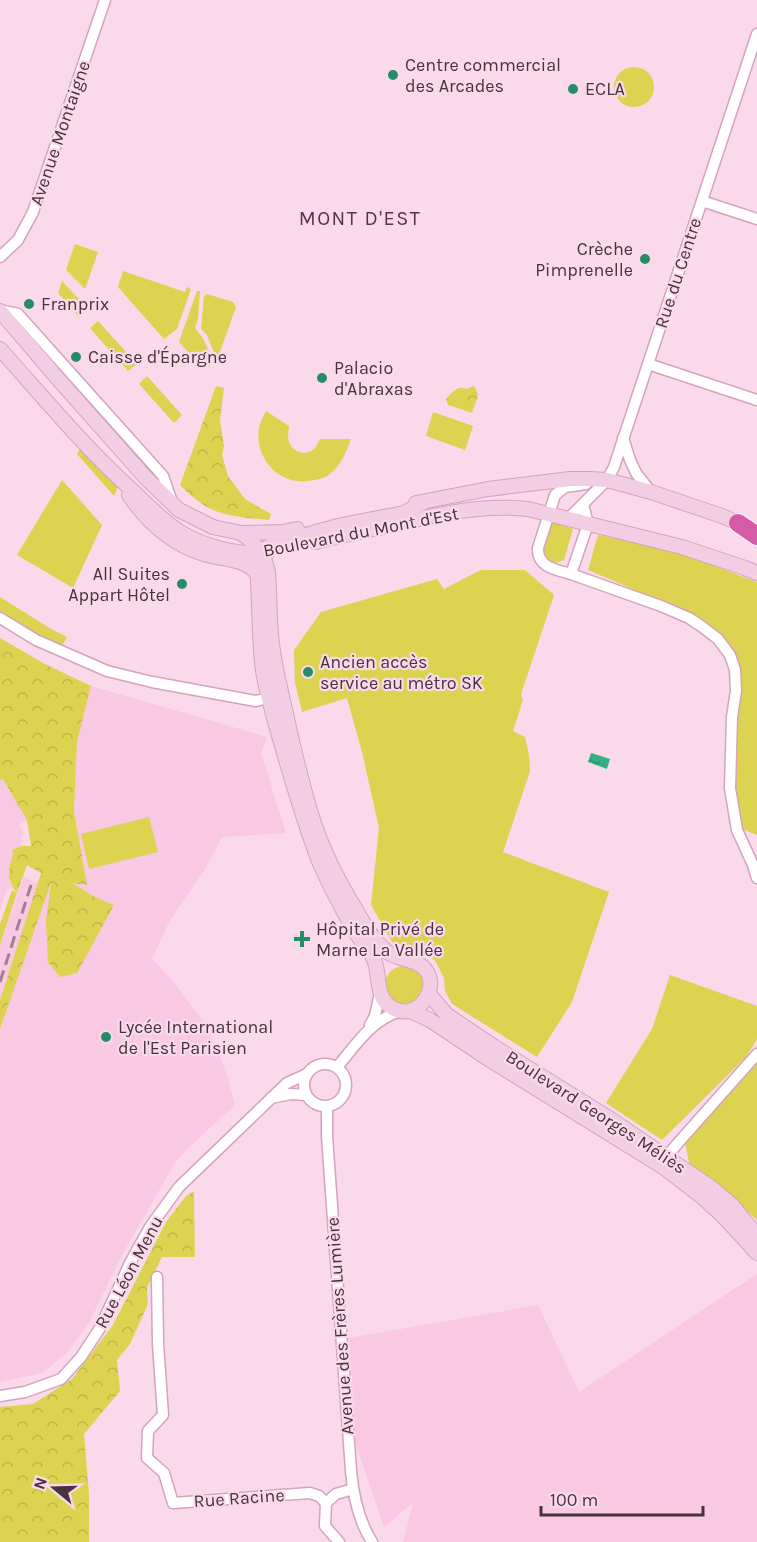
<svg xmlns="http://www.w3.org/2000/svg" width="757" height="1542" font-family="Karla,sans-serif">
	<defs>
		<pattern id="forest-crowns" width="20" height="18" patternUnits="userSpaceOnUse" patternTransform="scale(1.5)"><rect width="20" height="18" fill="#dcd350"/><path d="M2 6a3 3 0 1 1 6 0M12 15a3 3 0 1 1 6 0" fill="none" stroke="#beb647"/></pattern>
		<pattern id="water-ripples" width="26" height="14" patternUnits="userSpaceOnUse" patternTransform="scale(1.5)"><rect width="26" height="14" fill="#32b084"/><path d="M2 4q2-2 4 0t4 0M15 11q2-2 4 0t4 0" fill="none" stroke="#2c906d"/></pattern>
	</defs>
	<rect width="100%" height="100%" fill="#fad9ea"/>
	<!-- built -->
	<g fill="#f9c8e2">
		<path d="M91,686L267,737L261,753L286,833L222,837L205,869L169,922L152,959L174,982L203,1021L217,1048L227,1076L235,1105L186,1150L175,1163L122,1255L89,1323L66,1354L42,1373L0,1382V1027L52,878L87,885L74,811L77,742Z"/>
		<path d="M3,778L27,820L19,825L24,834L21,836L23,841L20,843L21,846L12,850L13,853L9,869L10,882L12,887V889H7L0,910V780Z"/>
		<path d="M24,877L38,883L0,1000V945Z"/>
		<path d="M757,1274V1542H403L413,1503L384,1527L356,1445L349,1338L538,1305L579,1392Z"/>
	</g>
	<!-- grass -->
	<g fill="#dcd350">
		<circle cx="634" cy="87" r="20"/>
		<path d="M75,244L98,252L85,289L66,270Z"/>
		<path d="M123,271L185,292L187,287L191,289L177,329L164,339L118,287Z"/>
		<path d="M62,281L88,309L79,317L58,293Z"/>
		<path d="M197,291H200L198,319L195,328C205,340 211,351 210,367L187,351L179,342Z"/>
		<path d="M207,294L233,302L236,307L217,360L207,335L201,329L204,296Z"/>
		<path d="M98,321L137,364L128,371L90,328Z"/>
		<path d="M147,376L182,415L174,423L139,384Z"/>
		<path d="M266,411L289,426C289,429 288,433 288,436C288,450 304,459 315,448C317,445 319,442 320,439H351C346,453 341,465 330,474C324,479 315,480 308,481C278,485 254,457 259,428C260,422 264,416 266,411Z"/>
		<path d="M433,412L473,426L465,450L426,436Z"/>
		<path d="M81,447L118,487L114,496L77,454Z"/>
		<path d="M62,480L102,525L73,588L17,555Z"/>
		<path d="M552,522L573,529L564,560L556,563L548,560L543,552Z"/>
		<path d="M598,535L678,552L757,582V835L742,829L736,792L738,663L728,641L694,615L588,570Z"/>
		<path d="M481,570H525L554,595L521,694L523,700L513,731L525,737L529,755L530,771L503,852L609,892L572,1002L537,1057L452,1004L445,991L444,978L436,962L423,950L392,942L371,905L379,828L362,752L347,698L302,712L295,683L294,650L321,612L437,579L444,589Z"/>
		<path d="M0,597L51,629L67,637L61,648L25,628L0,612Z"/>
		<path d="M149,817L158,852L89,869L81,834Z"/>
		<path d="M12,890L17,893L0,945V924Z"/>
		<circle cx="404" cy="985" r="19"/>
		<path d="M670,975L757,1006V1039L746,1057L662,1140L606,1103L652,1029Z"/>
		<path d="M757,1061V1220L734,1200L690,1167L685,1143L751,1070Z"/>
	</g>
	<!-- forest -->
	<g fill="url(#forest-crowns)">
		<path d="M216,386L224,388L220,420L224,446L222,455L228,476L245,499L271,514L269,520C249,518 225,517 207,507C197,501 188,493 180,485Z"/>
		<path d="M473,386L475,387L478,395L472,413L448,405L446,399C453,392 457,385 467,389Z"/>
		<path d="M0,638L45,664L91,686L77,742L74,811L87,885L72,883L95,897L114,905L77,973L60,977L48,962L46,921L51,883L0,1029V1000L41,873L27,865L17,893C5,878 9,870 13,853L12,850L21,846H31L27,820L3,779L0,780Z"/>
		<path d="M194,1191L195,1257H162L147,1288L148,1304L130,1344L117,1360L120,1391L84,1434L89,1494V1542H0V1407L33,1404L72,1379L113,1325L166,1222L186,1196Z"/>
	</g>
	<!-- water -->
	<path fill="url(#water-ripples)" d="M591,753L610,759L607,769L588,762Z"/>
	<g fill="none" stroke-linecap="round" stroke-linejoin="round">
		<!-- minor casing -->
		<g stroke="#d6a2be" stroke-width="13">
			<g id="minor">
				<path d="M702,201L757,219"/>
				<path d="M0,257L18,240L33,212L105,0"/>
				<path d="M0,310L18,314L163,476L172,502"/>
				<path d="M648,364L757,400"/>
				<path d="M623,438L630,460L636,473L651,492"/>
				<path d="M583,504L588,524L571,574C556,570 537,567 538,548L555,495L565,487L586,484"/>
				<path d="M568,519L607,480L614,467L757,34"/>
				<path d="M571,574L661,606L689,618L701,626L718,639L730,655L735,670L736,691L732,717L730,788L737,830L753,865L757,878"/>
				<path d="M0,618L36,640L107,671L152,682L256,701L260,700"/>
				<path d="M370,1025L375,1016L380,993"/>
				<circle cx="325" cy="1085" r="21"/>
				<path d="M337,1067C357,1044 370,1021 400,1011"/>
				<path d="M271,1098L291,1094L306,1095"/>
				<path d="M327,1107V1136L351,1471C353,1494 359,1521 372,1542"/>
				<path d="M665,1163L667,1156L678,1143L757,1054"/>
				<path d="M157,1277L158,1344L163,1415L148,1431L147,1458L164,1473L173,1503L310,1493L319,1496L326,1503"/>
				<path d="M0,1396L25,1392L61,1379L81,1357L100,1328L130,1263L150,1227L179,1187L287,1083L307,1074"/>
				<path d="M339,1542L325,1526L326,1503L336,1494L353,1489"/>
			</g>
		</g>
		<!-- secondary casing -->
		<g stroke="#d6a2be" stroke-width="16">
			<g id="secondary">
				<path d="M0,311L59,380L145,477L179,510L213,527L241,533L283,532L297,529"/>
				<path d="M0,349C44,398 86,449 135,493C149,507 163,521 180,532C203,546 240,557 268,552"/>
				<path d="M129,495C148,523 171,544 204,554C223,560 245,557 258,575"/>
				<path d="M416,503L488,489L570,479H589L607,480L651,492L722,516L738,523"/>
				<path d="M241,533C256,543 265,555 268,573C270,596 269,621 272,644C275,668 281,691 286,714C294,750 302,787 314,823C324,853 339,882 356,910C363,923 375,941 386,951C397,960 412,958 423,967C438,981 428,1006 409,1011C404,1012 399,1011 394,1009C374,999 381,977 374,959C369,949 360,940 354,930C342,909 331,888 321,866C307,832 297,796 286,760C278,731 268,701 263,671C260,649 260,627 259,605C259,584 252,557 272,544L342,525L404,513L424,502"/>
				<path d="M316,542C342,535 370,530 397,524C440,514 483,504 528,509L682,547L745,568L757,573"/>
				<path d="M429,994L447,1015L493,1046L612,1120L712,1188L732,1205L757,1236"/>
				<path d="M410,1011L430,1020L490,1060L663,1167L702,1197L722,1215L757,1253"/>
			</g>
		</g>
		<!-- motorway casing -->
		<g stroke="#fff" stroke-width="20">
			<path id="motorway" d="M738,523L757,536"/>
		</g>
		<!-- minor -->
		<use href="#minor" stroke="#fff" stroke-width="10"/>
		<!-- secondary -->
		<use href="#secondary" stroke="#f2cee4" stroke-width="14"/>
		<!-- motorway -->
		<use href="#motorway" stroke="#d55ba6" stroke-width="18"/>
		<!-- rail -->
		<path stroke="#9d8290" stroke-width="3" stroke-dasharray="12 6" stroke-linecap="butt" d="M0,982L32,882"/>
	</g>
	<!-- markers -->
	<g fill="#258c68" stroke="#fad9ea" stroke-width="2">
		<circle cx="393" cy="75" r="6"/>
		<circle cx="573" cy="89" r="6"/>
		<circle cx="645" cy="259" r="6"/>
		<circle cx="29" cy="304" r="6"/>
		<circle cx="76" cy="357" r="6"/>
		<circle cx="322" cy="378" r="6"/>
		<circle cx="182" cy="584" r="6"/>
		<circle cx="308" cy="672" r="6"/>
		<path d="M299 930h6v6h6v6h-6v6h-6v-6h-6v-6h6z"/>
		<circle cx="106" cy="1037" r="6"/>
	</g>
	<g text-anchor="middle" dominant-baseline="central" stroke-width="4.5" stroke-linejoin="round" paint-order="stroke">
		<!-- poi labels -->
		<g font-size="18" fill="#47323d" stroke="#fad9ea" text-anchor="start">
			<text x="405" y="65">Centre commercial<tspan x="405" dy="21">des Arcades</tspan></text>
			<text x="585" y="89">ECLA</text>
			<text x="633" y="249" text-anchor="end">Crèche<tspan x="633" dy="21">Pimprenelle</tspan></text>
			<text x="41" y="304">Franprix</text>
			<text x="88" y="357">Caisse d'Épargne</text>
			<text x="334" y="368">Palacio<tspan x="334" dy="21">d'Abraxas</tspan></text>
			<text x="170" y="574" text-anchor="end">All Suites<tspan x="170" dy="21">Appart Hôtel</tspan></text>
			<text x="320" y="662">Ancien accès<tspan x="320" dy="21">service au métro SK</tspan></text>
			<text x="316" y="929">Hôpital Privé de<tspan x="316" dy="21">Marne La Vallée</tspan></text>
			<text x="118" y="1027">Lycée International<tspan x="118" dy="21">de l'Est Parisien</tspan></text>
		</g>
		<!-- street labels -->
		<g font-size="18" fill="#47323d" stroke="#fad9ea">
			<text transform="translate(60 133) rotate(-71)">Avenue Montaigne</text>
			<text transform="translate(678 273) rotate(-72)">Rue du Centre</text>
			<text transform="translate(361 532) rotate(-11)">Boulevard du Mont d'Est</text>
			<text transform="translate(596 1112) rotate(33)">Boulevard Georges Méliès</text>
			<text transform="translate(129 1272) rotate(-62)">Rue Léon Menu</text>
			<text transform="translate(340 1326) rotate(-94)">Avenue des Frères Lumière</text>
			<text transform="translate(239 1498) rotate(-4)">Rue Racine</text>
		</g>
		<!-- neighbourhood labels -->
		<g font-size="20" letter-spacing="1.5" fill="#5b3049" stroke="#fad9ea">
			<text x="360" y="218">MONT D'EST</text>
		</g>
	</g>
	<!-- north arrow -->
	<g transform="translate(54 1488) rotate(289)" stroke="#fad9ea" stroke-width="4.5" paint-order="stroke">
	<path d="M0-4.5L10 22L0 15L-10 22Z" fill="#47323d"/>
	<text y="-9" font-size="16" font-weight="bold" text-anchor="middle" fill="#47323d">N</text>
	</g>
	<!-- scale -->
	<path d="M541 1506v9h162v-9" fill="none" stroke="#47323d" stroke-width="3"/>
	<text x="550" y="1506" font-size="18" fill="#47323d" stroke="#fad9ea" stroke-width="4.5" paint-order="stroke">100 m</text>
</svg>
